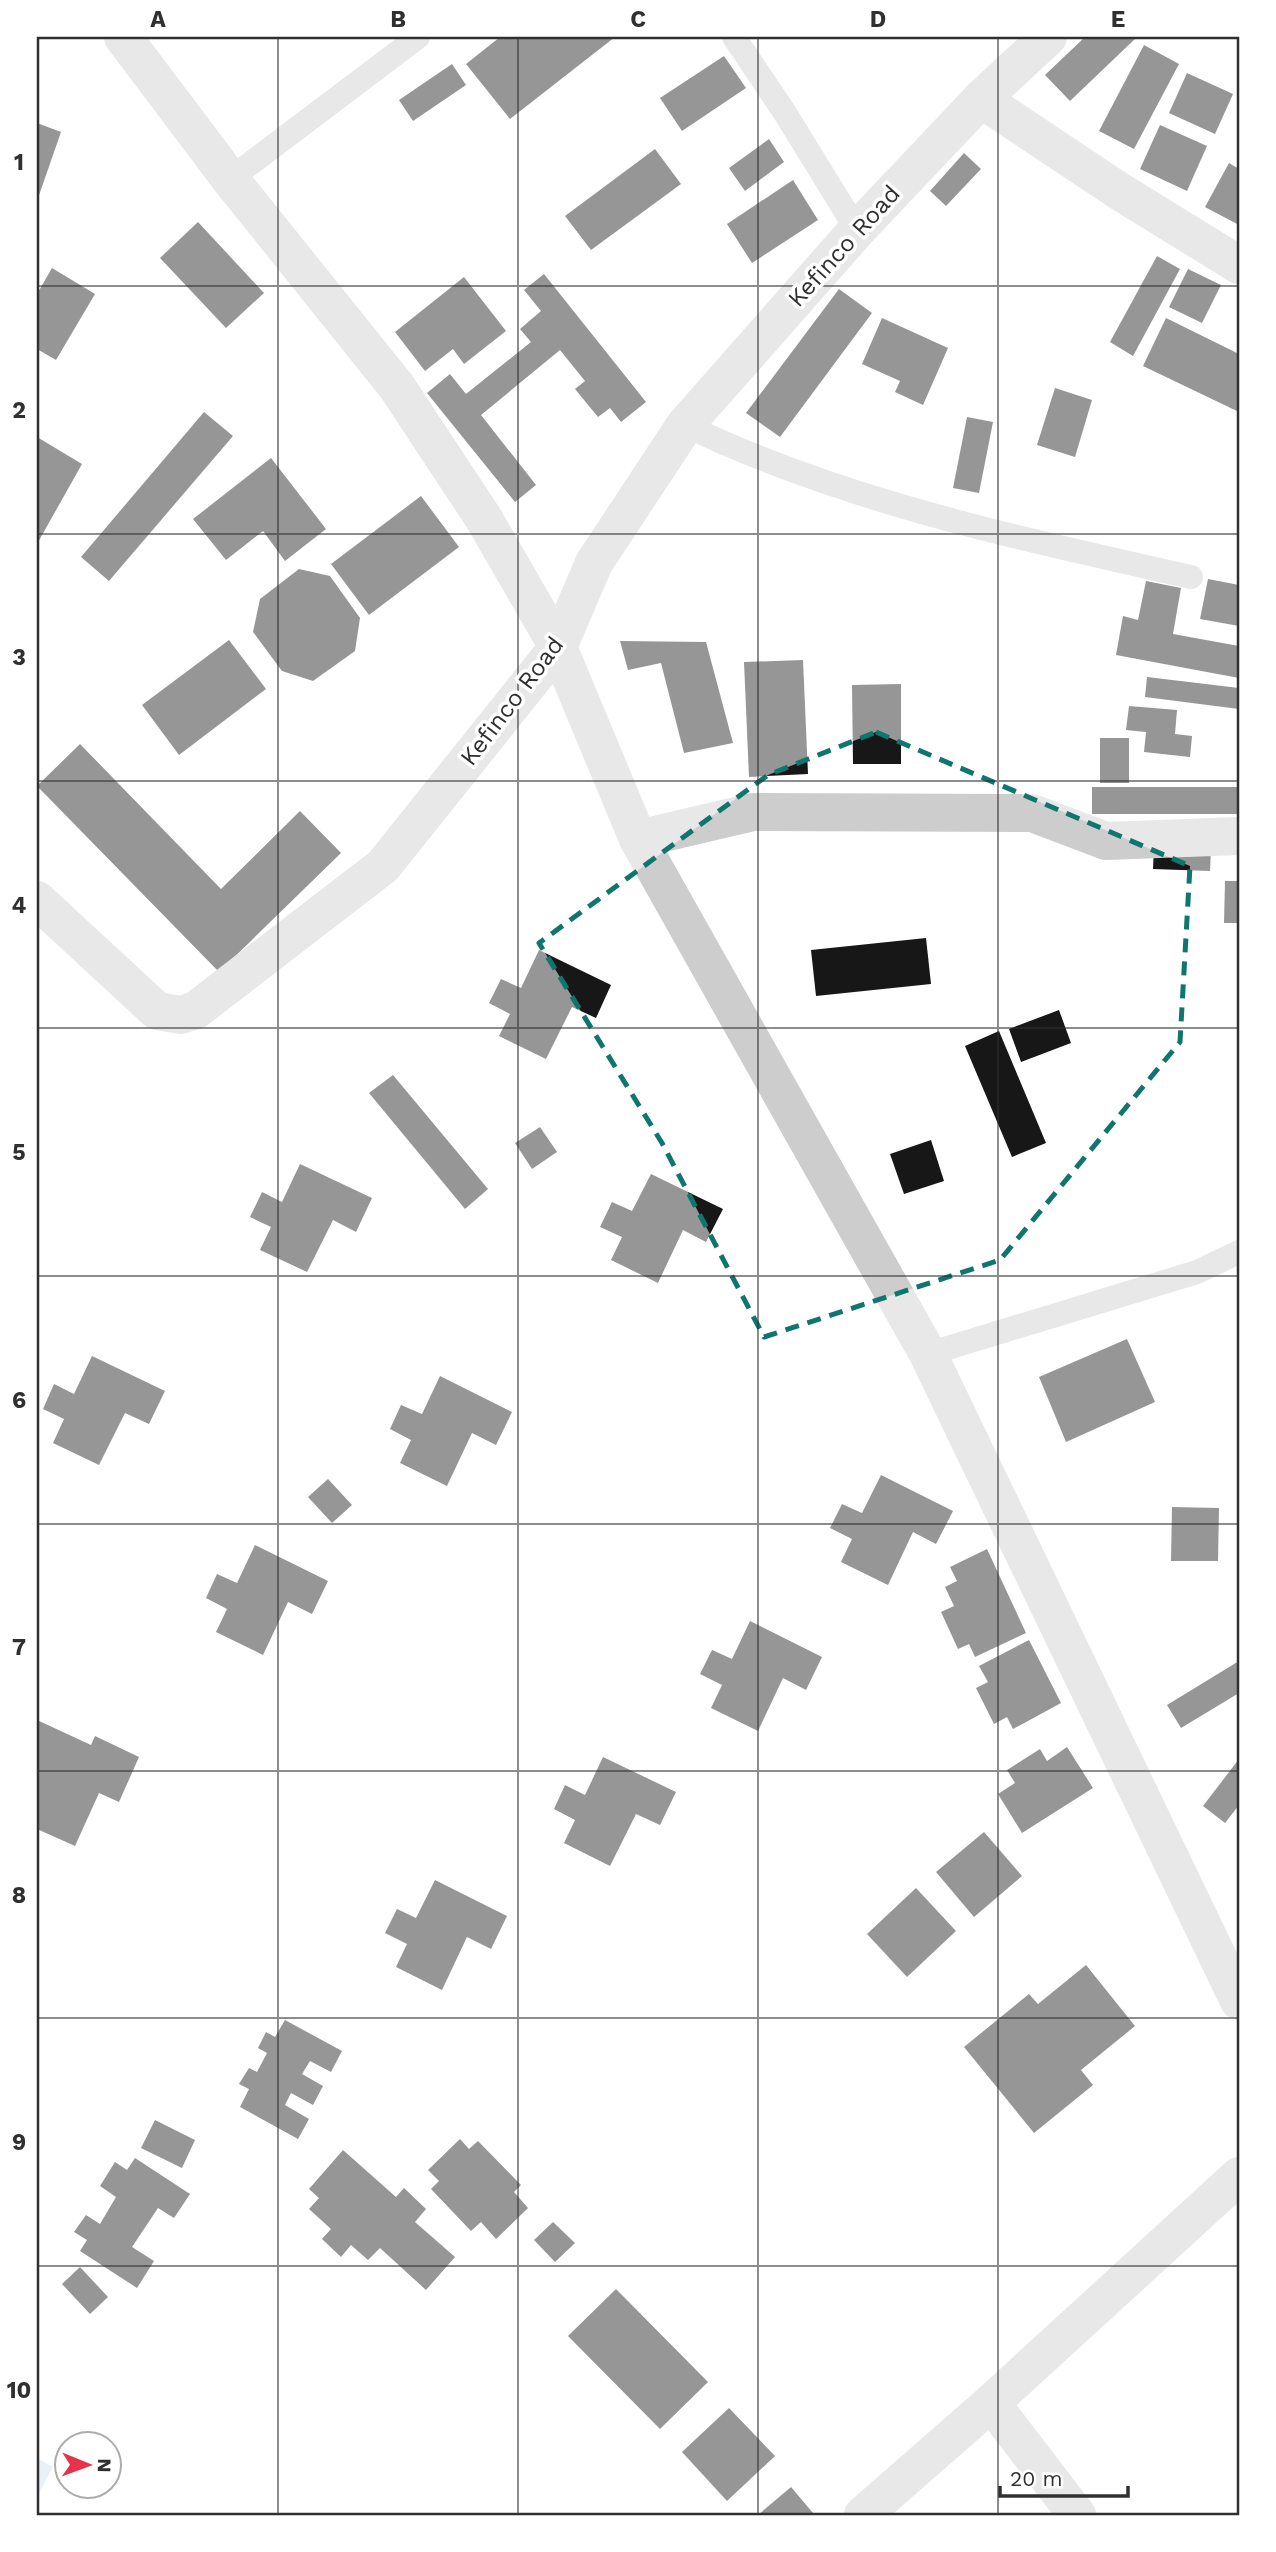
<svg xmlns="http://www.w3.org/2000/svg" width="1276" height="2552" font-family="'Work Sans',sans-serif">
	<rect width="100%" height="100%" fill="#fff"/>
	<!-- water -->
	<path fill="#cae1ed" d="M37,2458L53,2467L37,2497Z"/>
	<!-- building -->
	<g fill="#171717">
		<path d="M500,37H615L510,119L466,64Z"/>
		<path d="M1085,37H1137L1070,101L1045,75Z"/>
		<path d="M1144,45L1179,64L1134,149L1099,131Z"/>
		<path d="M724,56L746,88L682,131L660,98Z"/>
		<path d="M452,64L466,85L413,121L399,100Z"/>
		<path d="M1187,73L1233,94L1215,134L1169,113Z"/>
		<path d="M37,123L61,132L37,201Z"/>
		<path d="M1160,125L1207,146L1187,191L1140,169Z"/>
		<path d="M769,139L784,162L745,191L729,168Z"/>
		<path d="M655,149L681,184L591,250L565,216Z"/>
		<path d="M964,153L981,169L946,206L930,191Z"/>
		<path d="M1229,163L1239,169V225L1205,207Z"/>
		<path d="M793,180L818,220L752,263L727,224Z"/>
		<path d="M198,222L264,293L226,328L160,258Z"/>
		<path d="M1157,256L1180,269L1133,356L1110,342Z"/>
		<path d="M52,268L95,294L56,360L37,349V294Z"/>
		<path d="M1188,269L1221,285L1202,323L1169,307Z"/>
		<path d="M544,274L646,402L621,422L610,408L598,417L575,389L585,381L560,350L481,415L536,485L515,502L427,393L450,374L466,394L531,342L520,329L541,311L524,290Z"/>
		<path d="M464,277L506,331L464,364L453,349L425,371L395,332Z"/>
		<path d="M839,289L872,313L780,437L746,413Z"/>
		<path d="M882,318L948,348L923,405L895,392L900,381L862,364Z"/>
		<path d="M1166,318L1239,354V412L1143,366Z"/>
		<path d="M1055,388L1092,400L1075,457L1037,445Z"/>
		<path d="M204,412L233,436L109,581L81,557Z"/>
		<path d="M967,417L993,422L979,493L953,488Z"/>
		<path d="M37,437L82,464L37,544Z"/>
		<path d="M271,458L326,529L285,561L263,531L226,560L193,519Z"/>
		<path d="M421,496L459,547L369,615L331,564Z"/>
		<path d="M299,569L330,576L360,618L355,651L313,681L282,671L253,632L260,599Z"/>
		<path d="M1208,579L1239,585V626L1200,619Z"/>
		<path d="M1146,581L1181,588L1173,634L1239,646V678L1116,655L1123,616L1138,620Z"/>
		<path d="M229,640L266,689L179,755L142,705Z"/>
		<path d="M620,641L706,642L733,743L684,753L661,663L628,670Z"/>
		<path d="M803,660L808,774L749,777L744,662Z"/>
		<path d="M1147,677L1239,688V709L1145,697Z"/>
		<path d="M901,684V764H853L852,685Z"/>
		<path d="M1129,706L1177,710L1175,734L1192,736L1190,757L1144,752L1146,732L1126,730Z"/>
		<rect x="1100" y="738" width="29" height="45"/>
		<path d="M80,744L221,889L300,811L341,853L219,972L37,786Z"/>
		<rect x="1092" y="787" width="147" height="27"/>
		<path d="M1154,846L1211,849L1210,871L1153,869Z"/>
		<path d="M1225,881H1239V923H1224Z"/>
		<path d="M926,938L931,984L816,996L811,950Z"/>
		<path d="M539,950L611,985L596,1018L572,1007L546,1059L499,1036L510,1014L489,1003L501,979L521,988Z"/>
		<path d="M1059,1010L1071,1043L1021,1062L1009,1029Z"/>
		<path d="M999,1031L1046,1143L1012,1157L965,1046Z"/>
		<path d="M393,1075L488,1189L465,1209L369,1093Z"/>
		<path d="M540,1127L557,1152L532,1169L515,1143Z"/>
		<path d="M931,1140L944,1181L904,1194L890,1154Z"/>
		<path d="M300,1164L372,1198L356,1232L333,1220L307,1272L260,1250L271,1227L250,1217L262,1192L282,1202Z"/>
		<path d="M651,1174L723,1209L706,1242L683,1230L658,1283L611,1260L622,1237L600,1227L612,1202L632,1211Z"/>
		<path d="M1127,1339L1155,1402L1066,1442L1039,1377Z"/>
		<path d="M92,1356L165,1391L149,1424L125,1413L99,1465L53,1443L64,1419L43,1409L54,1384L74,1394Z"/>
		<path d="M440,1376L512,1412L496,1445L472,1433L447,1486L400,1463L411,1440L390,1429L401,1405L422,1414Z"/>
		<path d="M881,1475L953,1511L936,1544L913,1532L888,1585L841,1562L852,1539L830,1528L842,1504L862,1513Z"/>
		<path d="M328,1479L352,1505L332,1523L308,1497Z"/>
		<path d="M1172,1507L1219,1508L1218,1561H1171Z"/>
		<path d="M255,1545L328,1581L312,1614L288,1602L263,1655L216,1632L227,1609L206,1598L217,1574L237,1583Z"/>
		<path d="M987,1549L1026,1633L975,1657L969,1644L958,1649L941,1612L954,1606L945,1587L957,1581L950,1567Z"/>
		<path d="M750,1621L822,1657L806,1690L783,1678L758,1731L711,1708L722,1685L700,1674L712,1650L732,1659Z"/>
		<path d="M1029,1640L1061,1703L1013,1729L1007,1717L994,1724L976,1688L988,1682L979,1666Z"/>
		<path d="M1239,1661V1693L1181,1728L1167,1705Z"/>
		<path d="M37,1720L91,1745L95,1736L139,1757L119,1802L99,1793L75,1846L37,1829Z"/>
		<path d="M1067,1747L1093,1788L1022,1833L998,1794L1015,1783L1007,1770L1040,1749L1047,1761Z"/>
		<path d="M603,1757L676,1792L660,1825L636,1814L610,1866L564,1843L575,1820L554,1809L565,1785L585,1795Z"/>
		<path d="M1239,1759V1805L1225,1823L1203,1806Z"/>
		<path d="M984,1832L1022,1876L974,1917L936,1872Z"/>
		<path d="M435,1880L507,1916L491,1949L467,1937L442,1990L396,1967L407,1944L385,1933L397,1909L416,1918Z"/>
		<path d="M916,1888L956,1931L907,1977L867,1934Z"/>
		<path d="M1086,1965L1135,2026L1081,2070L1093,2085L1034,2133L964,2047L1029,1994L1038,2004Z"/>
		<path d="M285,2020L342,2051L331,2072L310,2061L302,2074L323,2086L313,2105L291,2093L285,2105L309,2119L298,2139L240,2107L249,2089L239,2084L249,2068L257,2072L267,2053L258,2048L266,2032L275,2037Z"/>
		<path d="M155,2120L195,2140L182,2168L141,2148Z"/>
		<path d="M460,2139L469,2149L478,2141L521,2185L514,2192L528,2208L496,2239L481,2222L471,2231L431,2189L439,2181L428,2170Z"/>
		<path d="M343,2150L396,2197L404,2188L426,2209L415,2222L455,2257L426,2290L380,2248L368,2260L351,2245L341,2257L322,2239L331,2229L309,2209L319,2198L309,2189Z"/>
		<path d="M135,2158L190,2194L174,2218L158,2208L132,2247L154,2261L137,2288L80,2251L87,2240L74,2232L86,2215L100,2224L116,2197L100,2186L115,2162L127,2170Z"/>
		<path d="M553,2222L575,2243L555,2262L534,2240Z"/>
		<path d="M80,2267L108,2297L90,2314L62,2284Z"/>
		<path d="M616,2289L708,2382L660,2429L568,2336Z"/>
		<path d="M729,2408L775,2456L727,2501L682,2452Z"/>
		<path d="M791,2487L813,2513L810,2515H758Z"/>
	</g>
	<g fill="none" stroke-linecap="round" stroke-linejoin="round">
		<!-- service -->
		<g stroke="#cdcdcd" stroke-width="24">
			<path d="M734,37L785,113L857,230"/>
			<path d="M230,179L418,37"/>
			<path d="M685,425C842,501 1022,539 1191,577"/>
			<path d="M928,1354L1197,1272L1239,1252"/>
		</g>
		<!-- minor -->
		<g stroke="#cdcdcd" stroke-width="38">
			<path d="M123,37L230,179L397,387L484,519L558,647L638,839L928,1354L1239,2001"/>
			<path d="M981,99L1119,191L1239,265"/>
			<path d="M638,839L753,812L1032,813L1106,841L1239,836"/>
			<path d="M37,900L157,1011L181,1015L196,1010L383,866L558,647L594,563L685,425L857,230L981,99L1048,37"/>
			<path d="M991,2403L1077,2515"/>
			<path d="M863,2515L991,2403L1239,2176"/>
		</g>
	</g>
	<!-- marked area -->
	<path d="M0 0H1276V2552H0ZM876,732L1190,866L1180,1042L1000,1260L764,1337L662,1143L539,943L768,775Z" fill="#fff" fill-opacity=".55" fill-rule="evenodd"/>
	<path fill="none" stroke="#0f766e" stroke-width="5" stroke-dasharray="14 9" stroke-linejoin="round" d="M876,732L1190,866L1180,1042L1000,1260L764,1337L662,1143L539,943L768,775Z"/>
	<!-- grid -->
	<path fill="none" stroke="#303030" stroke-width="2" stroke-opacity="0.55" d="M278,37V2515M518,37V2515M758,37V2515M998,37V2515M37,286H1239M37,534H1239M37,781H1239M37,1028H1239M37,1276H1239M37,1524H1239M37,1771H1239M37,2018H1239M37,2266H1239"/>
	<g text-anchor="middle" dominant-baseline="central" stroke-width="7" stroke-linejoin="round" paint-order="stroke">
		<!-- street labels -->
		<g font-size="24" fill="#303030" stroke="#fff">
			<text transform="translate(844 246) rotate(-48)">Kefinco Road</text>
			<text transform="translate(512 701) rotate(-53)">Kefinco Road</text>
		</g>
	</g>
	<!-- border -->
	<rect width="1276" height="2552" fill="none" stroke="#ffffff" stroke-width="77"/>
	<!-- north arrow -->
	<g transform="translate(88 2465) rotate(91)"><circle r="33" fill="#ffffff" stroke="#acacac" stroke-width="2"/>
	<path d="M0-5L12 26L0 18L-12 26Z" fill="#e73249"/>
	<text y="-10" font-size="19" font-weight="bold" text-anchor="middle" fill="#303030">N</text>
	</g>
	<!-- scale -->
	<path d="M1000 2486v10h128v-10" fill="none" stroke="#303030" stroke-width="3.5"/>
	<text x="1010" y="2486" font-size="21" fill="#303030" stroke="#ffffff" stroke-width="5" paint-order="stroke">20 m</text>
	<rect x="38" y="38" width="1200" height="2476" fill="none" stroke="#303030" stroke-width="2.5"/>
	<g font-size="23" text-anchor="middle" font-weight="bold" fill="#303030">
		<text x="158" y="27">A</text>
		<text x="398" y="27">B</text>
		<text x="638" y="27">C</text>
		<text x="878" y="27">D</text>
		<text x="1118" y="27">E</text>
		<text x="19" y="170">1</text>
		<text x="19" y="418">2</text>
		<text x="19" y="665">3</text>
		<text x="19" y="913">4</text>
		<text x="19" y="1160">5</text>
		<text x="19" y="1408">6</text>
		<text x="19" y="1655">7</text>
		<text x="19" y="1903">8</text>
		<text x="19" y="2150">9</text>
		<text x="19" y="2398">10</text>
	</g>
</svg>
